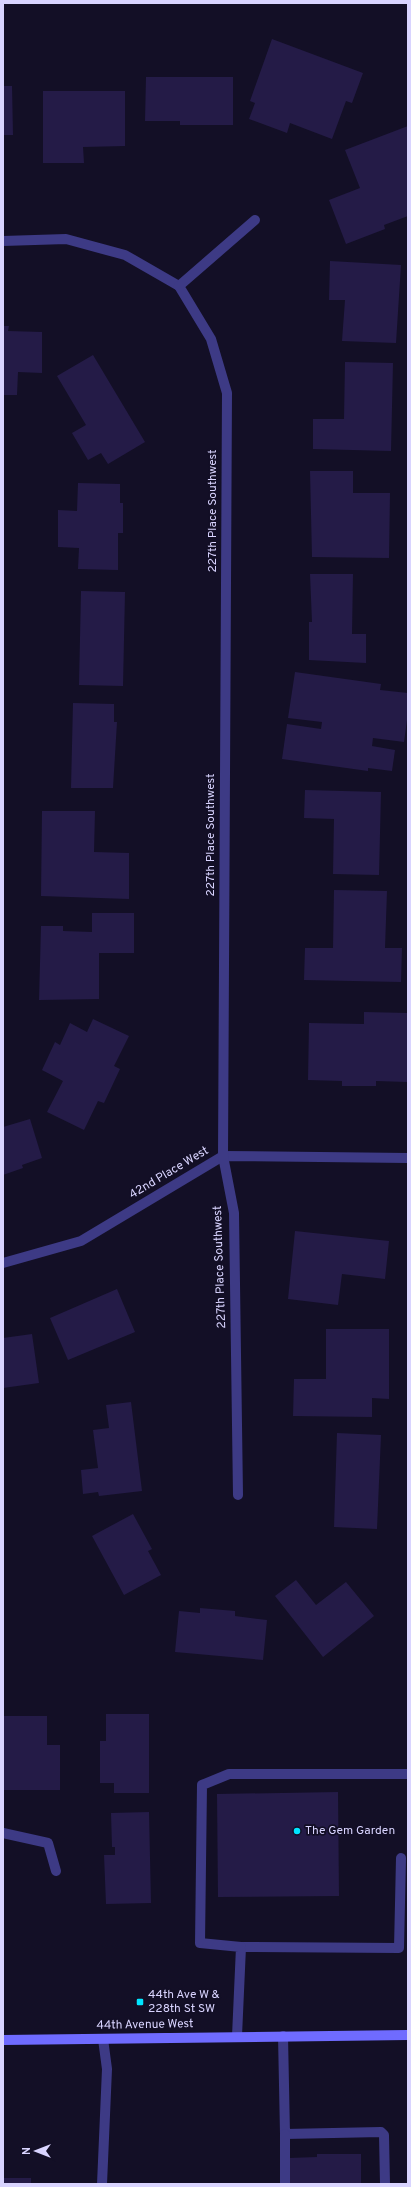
<svg xmlns="http://www.w3.org/2000/svg" width="411" height="2187" font-family="Overpass,sans-serif">
	<rect width="100%" height="100%" fill="#130f26"/>
	<!-- building -->
	<g fill="#241b47">
		<path d="M272,39L363,73L352,103L346,101L332,139L290,123L287,133L249,119L255,103L250,101Z"/>
		<path d="M146,77H233V125H180V121H145Z"/>
		<path d="M3,86H12L13,135H3Z"/>
		<path d="M43,91H125V146L83,147L84,163H43Z"/>
		<path d="M408,126V216L384,225L385,229L346,244L329,200L360,188L345,150Z"/>
		<path d="M330,261L401,265L396,343L342,341L345,300H329Z"/>
		<path d="M3,326H9L8,331L42,332V373L18,372L17,395H3Z"/>
		<path d="M93,355L145,442L108,464L101,453L88,460L72,433L86,425L57,376Z"/>
		<path d="M345,362L393,363L391,451L313,449V419H344Z"/>
		<path d="M310,471H353V493H390L389,558L312,557Z"/>
		<path d="M78,483L120,484V503H123V533H118V570L78,569L79,548L58,547V510L77,511Z"/>
		<path d="M310,574H353L352,634H366V663L309,660V622H312Z"/>
		<path d="M81,591L125,592L123,686L79,685Z"/>
		<path d="M295,672L381,684L380,690L408,693V713L404,742L373,738L372,746L395,750L392,771L368,768V771L282,759L287,724L321,729L322,722L288,718Z"/>
		<path d="M73,703L114,704V722H117L113,788H71Z"/>
		<path d="M305,790L381,792L379,875L333,874L334,819L304,818Z"/>
		<path d="M42,811H95L94,852L129,853V899L41,896Z"/>
		<path d="M334,890L387,891L385,948H402L401,982L304,980L305,948H333Z"/>
		<path d="M92,913H134V953H99V999L39,1000L41,926H63V931L92,932Z"/>
		<path d="M364,1012L408,1013L407,1082L376,1081V1086H342V1081L308,1080L309,1023L364,1024Z"/>
		<path d="M93,1019L129,1036L114,1066L120,1069L104,1103L98,1101L84,1130L47,1112L63,1081L42,1070L55,1042L60,1045L70,1023L87,1032Z"/>
		<path d="M30,1119L42,1158L22,1165L23,1168L3,1175V1127Z"/>
		<path d="M295,1231L389,1241L385,1279L342,1274L338,1305L288,1299Z"/>
		<path d="M117,1289L135,1332L68,1360L50,1318Z"/>
		<path d="M326,1329H389V1399L372,1398V1417L293,1416L294,1379H326Z"/>
		<path d="M32,1334L39,1383L3,1388V1338Z"/>
		<path d="M131,1402L142,1491L99,1496L98,1492L83,1494L81,1470L98,1468L93,1430L109,1428L106,1405Z"/>
		<path d="M337,1433L381,1435L377,1529L334,1527Z"/>
		<path d="M133,1514L152,1549L148,1551L161,1575L124,1595L92,1536Z"/>
		<path d="M296,1580L316,1605L346,1582L374,1616L323,1657L275,1596Z"/>
		<path d="M200,1608L235,1611V1616L267,1620L263,1660L175,1652L179,1611L200,1613Z"/>
		<path d="M106,1714H149V1793H114V1783H100V1741H106Z"/>
		<path d="M3,1716H47V1745H60V1790H3Z"/>
		<path d="M338,1792L339,1896L218,1897L217,1794Z"/>
		<path d="M149,1812L151,1903L106,1904L104,1855H115V1847H112L111,1813Z"/>
		<path d="M317,2154H361V2184H290L289,2158L317,2157Z"/>
		<rect x="3" y="2178" width="28" height="6"/>
	</g>
	<g fill="none" stroke-linecap="round" stroke-linejoin="round">
		<!-- lane -->
		<g stroke="#3d3a85" stroke-width="10">
			<path d="M241,1947L399,1948L401,1858"/>
			<path d="M237,2036L241,1947L200,1943L202,1785L229,1774H408"/>
			<path d="M283,2036L285,2134L381,2132L384,2135L385,2184"/>
			<path d="M285,2134V2184"/>
			<path d="M102,2184L107,2069L103,2039"/>
		</g>
		<!-- street -->
		<g stroke="#3d3a85" stroke-width="10">
			<path d="M3,241L66,239L125,255L179,286"/>
			<path d="M3,1263L81,1241L223,1156L408,1158"/>
			<path d="M238,1495L234,1213L223,1156L227,393L211,339L179,286L255,220"/>
			<path d="M3,1833L48,1843L56,1871"/>
		</g>
		<!-- secondary -->
		<path stroke="#6f6bff" stroke-width="10" d="M3,2040L408,2035"/>
	</g>
	<!-- markers -->
	<g fill="#00e5ff" stroke="#130f26" stroke-width="1.5">
		<circle cx="297" cy="1831" r="4"/>
		<rect x="136" y="1998" width="8" height="8" rx="2"/>
	</g>
	<g text-anchor="middle" dominant-baseline="central" stroke-width="3.5" stroke-linejoin="round" paint-order="stroke">
		<!-- street labels -->
		<g font-size="12" fill="#d9d4ff" stroke="#130f26">
			<text transform="translate(213 511) rotate(-90)">227th Place Southwest</text>
			<text transform="translate(211 835) rotate(-90)">227th Place Southwest</text>
			<text transform="translate(169 1173) rotate(-31)">42nd Place West</text>
			<text transform="translate(220 1267) rotate(-92)">227th Place Southwest</text>
			<text transform="translate(145 2025) rotate(-1)">44th Avenue West</text>
		</g>
		<!-- poi labels -->
		<g font-size="12" fill="#d9d4ff" stroke="#130f26" text-anchor="start">
			<text x="305" y="1831">The Gem Garden</text>
			<text x="148" y="1995">44th Ave W &amp;<tspan x="148" dy="14">228th St SW</tspan></text>
		</g>
	</g>
	<!-- border -->
	<rect width="411" height="2187" fill="none" stroke="#d9d4ff" stroke-width="8"/>
	<!-- north arrow -->
	<g transform="translate(36 2151) rotate(270)" stroke="#130f26" stroke-width="3" paint-order="stroke">
	<path d="M0-3L7 15L0 10L-7 15Z" fill="#d9d4ff"/>
	<text y="-6" font-size="11" font-weight="bold" text-anchor="middle" fill="#d9d4ff">N</text>
	</g>
</svg>
